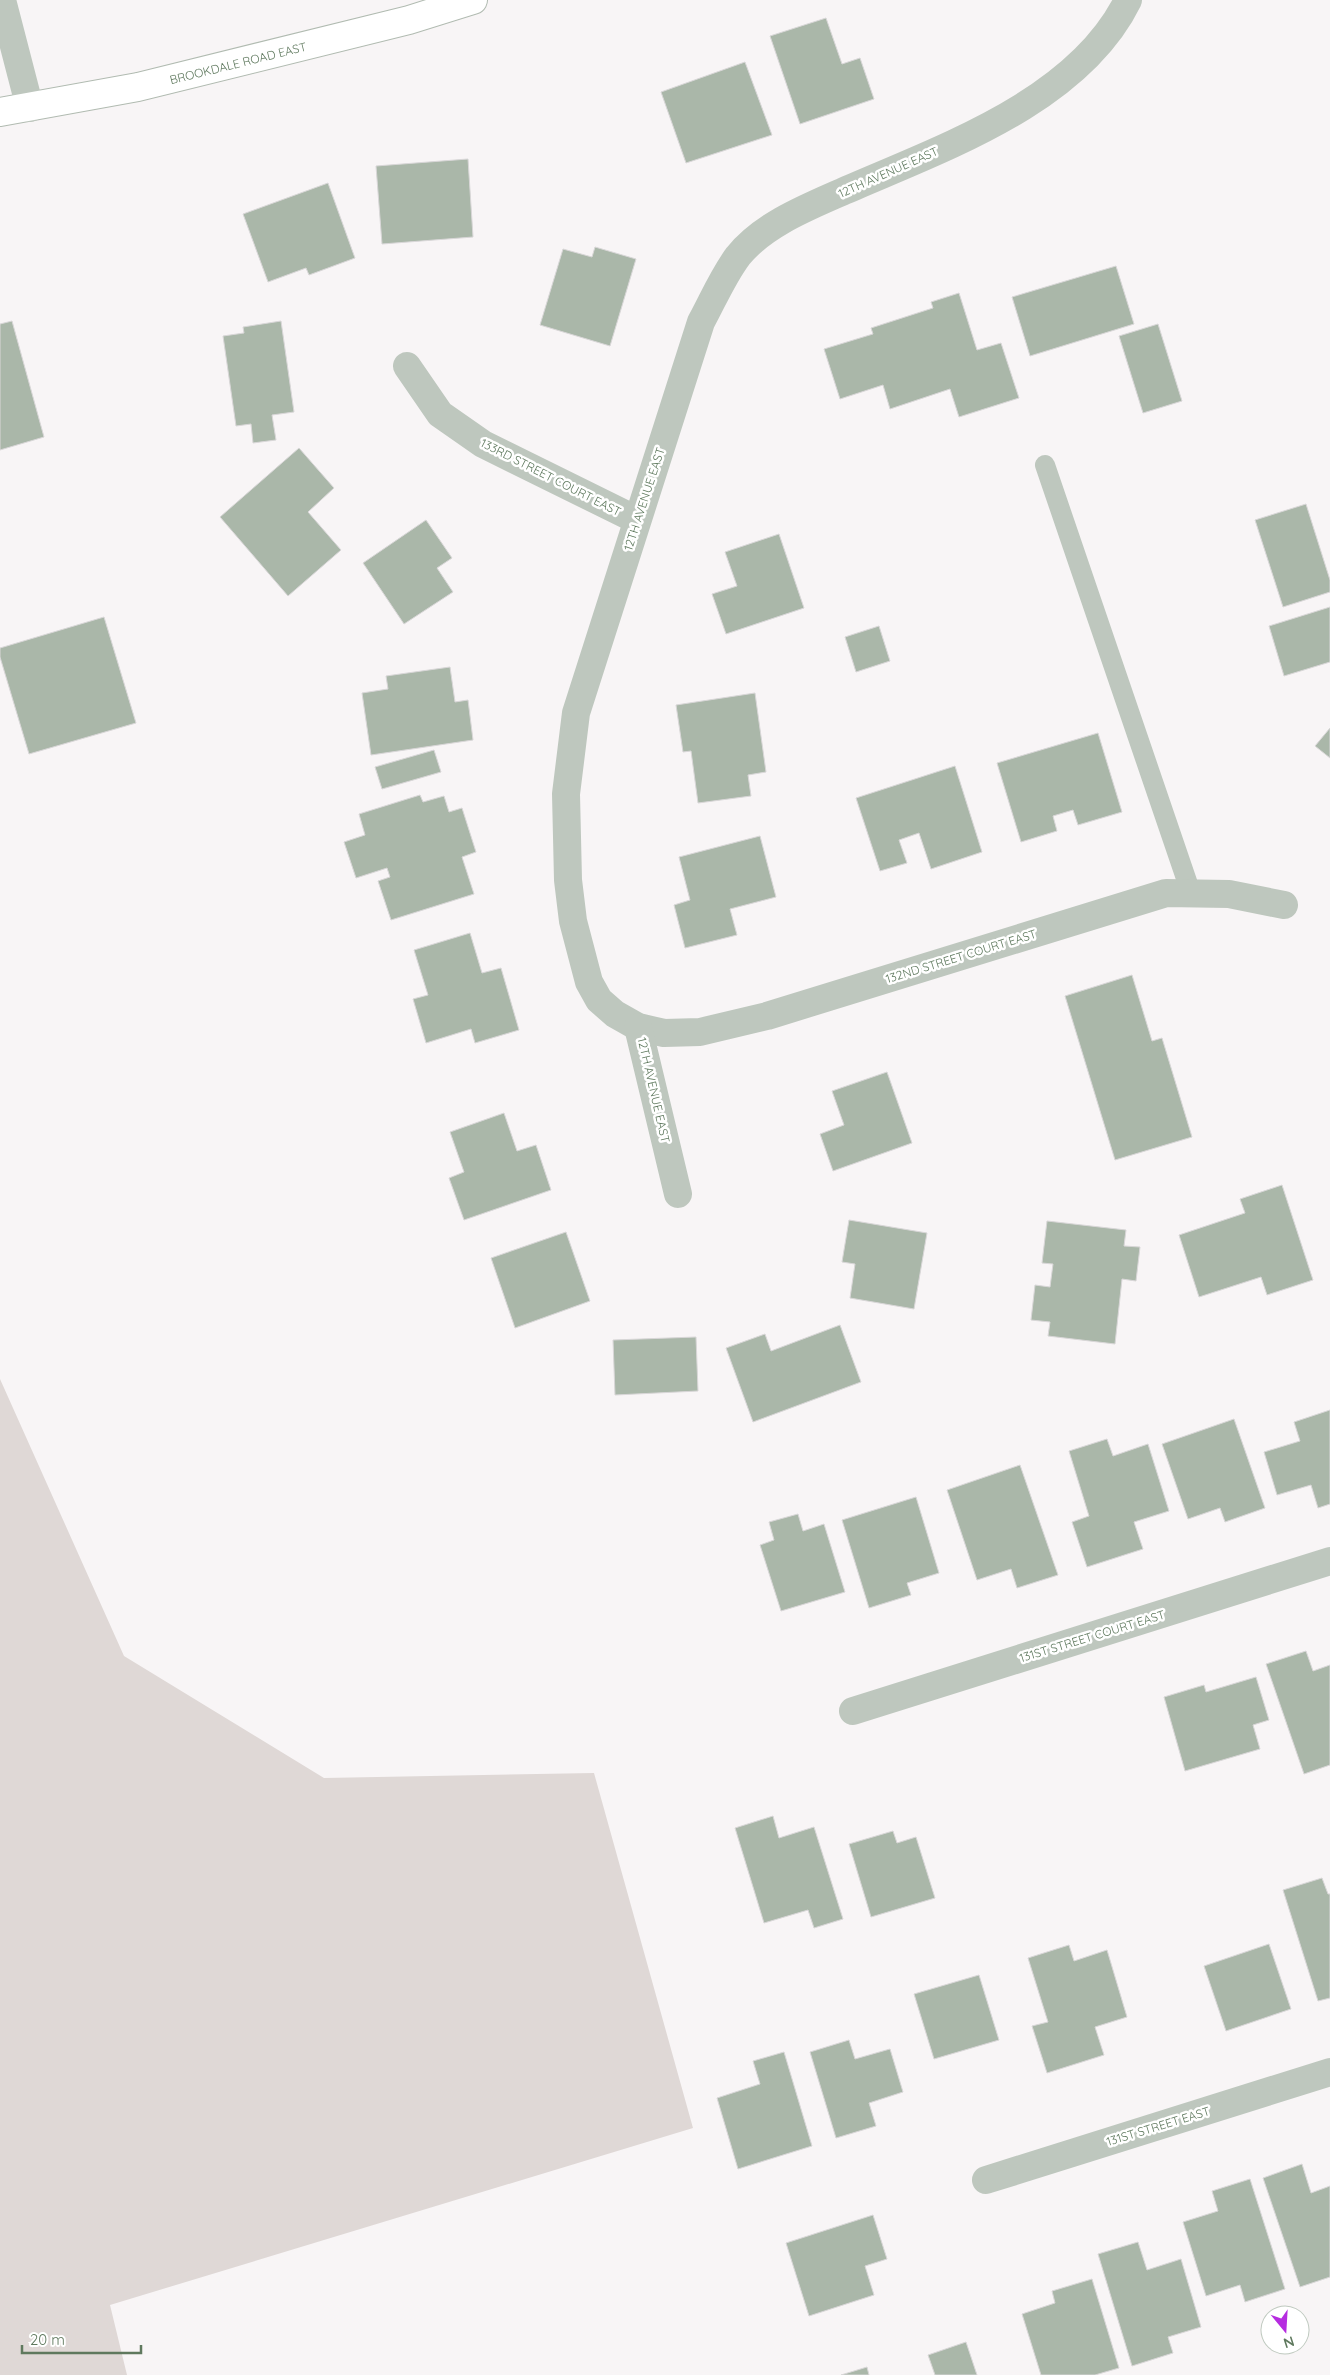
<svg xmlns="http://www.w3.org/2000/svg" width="1330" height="2375" font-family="Quicksand,sans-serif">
	<rect width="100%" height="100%" fill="#f8f5f6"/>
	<!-- green -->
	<path fill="#dfd8d6" d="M0,1379L124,1656L324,1778L594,1773L693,2128L110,2305L127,2375H0Z"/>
	<!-- building -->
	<g fill="#aab7a9" stroke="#d9d7d8">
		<path d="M826,18L842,64L860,58L874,99L800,124L770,36Z"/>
		<path d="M745,62L772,135L686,163L661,92Z"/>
		<path d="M468,159L473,237L382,244L376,166Z"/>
		<path d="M328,183L355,258L309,275L306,268L268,282L243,214Z"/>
		<path d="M595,247L636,259L610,346L540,325L563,249L592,257Z"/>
		<path d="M1116,266L1134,324L1030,356L1012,297Z"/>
		<path d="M959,293L977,350L1001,343L1019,398L959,417L950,389L890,409L883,385L840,399L824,349L873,334L871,328L933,308L931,302Z"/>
		<path d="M12,321L44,437L0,450V324Z"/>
		<path d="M281,321L294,412L272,415L276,440L253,443L251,424L236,426L223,336L244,333L243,327Z"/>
		<path d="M1158,324L1182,401L1143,413L1119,336Z"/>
		<path d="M299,448L334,488L308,512L341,550L288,596L220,517Z"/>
		<path d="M1306,504L1330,580V592L1283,607L1255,520Z"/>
		<path d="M426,520L452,558L437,568L453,592L404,624L363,563Z"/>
		<path d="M779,534L804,608L726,634L712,594L737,586L725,552Z"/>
		<path d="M1330,607V662L1284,676L1269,626Z"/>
		<path d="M104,617L136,723L29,754L0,657V648Z"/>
		<path d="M879,626L890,661L856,672L845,637Z"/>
		<path d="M450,667L455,702L468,700L473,740L371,755L362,693L388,689L386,676Z"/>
		<path d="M755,693L766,772L748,775L751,796L698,803L691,751L683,752L676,705Z"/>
		<path d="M1330,728V758L1315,746Z"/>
		<path d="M1098,733L1122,812L1078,825L1073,810L1053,816L1057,831L1021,842L997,763Z"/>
		<path d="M434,750L441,772L382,789L375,767Z"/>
		<path d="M955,766L982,852L931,869L919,833L899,840L907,863L880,871L856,798Z"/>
		<path d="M420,795L423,802L444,796L449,812L462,808L476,852L462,857L474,894L391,920L378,881L390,877L387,868L356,878L344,842L365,835L359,814Z"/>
		<path d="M760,836L776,897L730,909L737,935L685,948L674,905L690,900L679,857Z"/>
		<path d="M470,933L482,973L501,968L519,1030L475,1043L471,1029L426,1043L413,999L428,995L414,950Z"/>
		<path d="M1132,975L1152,1041L1162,1038L1192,1137L1115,1160L1065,996Z"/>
		<path d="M887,1072L912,1143L833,1171L820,1134L844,1125L832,1091Z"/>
		<path d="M504,1113L517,1151L536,1145L551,1190L464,1220L449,1178L464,1172L450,1132Z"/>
		<path d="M1282,1185L1313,1280L1267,1295L1261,1277L1199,1297L1179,1235L1245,1213L1240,1199Z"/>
		<path d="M849,1220L927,1233L914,1309L850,1298L855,1264L842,1262Z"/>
		<path d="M1047,1221L1126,1230L1124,1246L1140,1247L1136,1281L1122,1279L1115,1344L1048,1336L1050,1322L1031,1320L1035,1285L1050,1287L1053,1264L1042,1263Z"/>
		<path d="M566,1232L590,1301L515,1328L491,1258Z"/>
		<path d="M840,1325L861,1382L753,1422L726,1348L765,1334L771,1351Z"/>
		<path d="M696,1337L698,1391L615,1395L613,1340Z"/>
		<path d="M1330,1410V1504L1318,1508L1311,1485L1277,1495L1264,1452L1300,1441L1294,1422Z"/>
		<path d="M1234,1419L1265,1508L1225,1522L1220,1508L1188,1519L1162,1444Z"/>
		<path d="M1107,1439L1113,1456L1148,1444L1169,1511L1134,1522L1143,1549L1087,1567L1072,1522L1089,1516L1069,1451Z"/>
		<path d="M1020,1465L1058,1575L1017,1588L1011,1569L977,1580L947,1490Z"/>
		<path d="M916,1497L939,1573L907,1583L911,1595L869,1608L842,1520Z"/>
		<path d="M798,1514L803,1531L824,1524L845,1592L781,1611L760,1545L774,1540L769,1522Z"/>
		<path d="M1306,1651L1313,1671L1330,1665V1765L1304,1774L1266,1664Z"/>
		<path d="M1256,1677L1269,1720L1253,1725L1260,1749L1185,1771L1164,1697L1204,1685L1206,1692Z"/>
		<path d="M773,1816L779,1838L814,1827L843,1919L814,1928L808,1910L764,1923L735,1828Z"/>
		<path d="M893,1831L897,1843L916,1837L935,1898L871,1917L849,1844Z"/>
		<path d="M1322,1878L1328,1894H1330V1998L1318,2001L1283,1890Z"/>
		<path d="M1269,1944L1291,2009L1226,2031L1204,1966Z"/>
		<path d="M1069,1945L1074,1961L1107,1950L1127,2017L1095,2027L1104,2055L1047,2073L1032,2026L1048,2022L1028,1958Z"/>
		<path d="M979,1975L999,2040L934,2059L914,1994Z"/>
		<path d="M849,2040L855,2059L890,2049L903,2092L869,2103L876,2126L836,2138L810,2052Z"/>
		<path d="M784,2052L812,2146L738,2169L717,2098L760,2084L753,2061Z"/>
		<path d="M1302,2164L1311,2193L1330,2186V2277L1300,2287L1263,2178Z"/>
		<path d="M1250,2179L1285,2289L1245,2302L1240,2285L1206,2296L1183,2222L1218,2211L1212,2191Z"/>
		<path d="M873,2215L887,2259L865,2266L874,2295L809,2316L786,2243Z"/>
		<path d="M1138,2242L1147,2270L1181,2259L1201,2327L1168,2337L1173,2353L1132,2366L1098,2254Z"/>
		<path d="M1092,2279L1119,2368L1095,2375H1041L1022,2314L1055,2303L1052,2291Z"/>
		<path d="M966,2342L977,2375H935L928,2355Z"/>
		<path d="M867,2367L869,2375H841Z"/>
	</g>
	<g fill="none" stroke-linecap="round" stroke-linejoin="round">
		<!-- secondary casing -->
		<g stroke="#b1bbb1" stroke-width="30">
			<path id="secondary" d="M0,112L138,87L409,20L473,0"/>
		</g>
		<!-- lane -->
		<path stroke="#bec7be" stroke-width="20" d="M1045,465L1191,893"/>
		<!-- street -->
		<g stroke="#bec7be" stroke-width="28">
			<path d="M2,0L30,108"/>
			<path d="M1128,0C1078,102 942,148 844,191C808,207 764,224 738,256C723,276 713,300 701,322L576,713L566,794L568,880L573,921L589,982L599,1000L615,1014L638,1027L664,1033L700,1032L767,1016L1166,893L1229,894L1284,905"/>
			<path d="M407,366L440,414L483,444L637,520"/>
			<path d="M638,1027L678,1194"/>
			<path d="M853,1711L1330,1561"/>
			<path d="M986,2180L1330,2072"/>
		</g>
		<!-- secondary -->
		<use href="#secondary" stroke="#fff" stroke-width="28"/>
	</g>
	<g text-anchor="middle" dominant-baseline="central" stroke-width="5" stroke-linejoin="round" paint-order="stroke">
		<!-- street labels -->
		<g font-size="12" fill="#5f795e" stroke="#fff">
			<text transform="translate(238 63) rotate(-14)">BROOKDALE ROAD EAST</text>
			<text transform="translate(888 172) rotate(-24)">12TH AVENUE EAST</text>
			<text transform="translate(551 477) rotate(27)">133RD STREET COURT EAST</text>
			<text transform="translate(644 499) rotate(-72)">12TH AVENUE EAST</text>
			<text transform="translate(961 956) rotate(-17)">132ND STREET COURT EAST</text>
			<text transform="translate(654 1090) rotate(77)">12TH AVENUE EAST</text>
			<text transform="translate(1092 1636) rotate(-17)">131ST STREET COURT EAST</text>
			<text transform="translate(1158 2126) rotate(-17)">131ST STREET EAST</text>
		</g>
	</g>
	<!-- north arrow -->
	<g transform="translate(1285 2330) rotate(162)"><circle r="24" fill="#ffffff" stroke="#bfc9bf"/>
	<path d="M0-4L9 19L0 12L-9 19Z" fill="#b62ce0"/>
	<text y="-8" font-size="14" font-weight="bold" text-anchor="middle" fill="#5f795e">N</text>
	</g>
	<!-- scale -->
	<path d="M22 2345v8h119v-8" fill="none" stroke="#5f795e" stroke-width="2.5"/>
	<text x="30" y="2345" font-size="15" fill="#5f795e" stroke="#ffffff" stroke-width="4" paint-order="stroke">20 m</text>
</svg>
